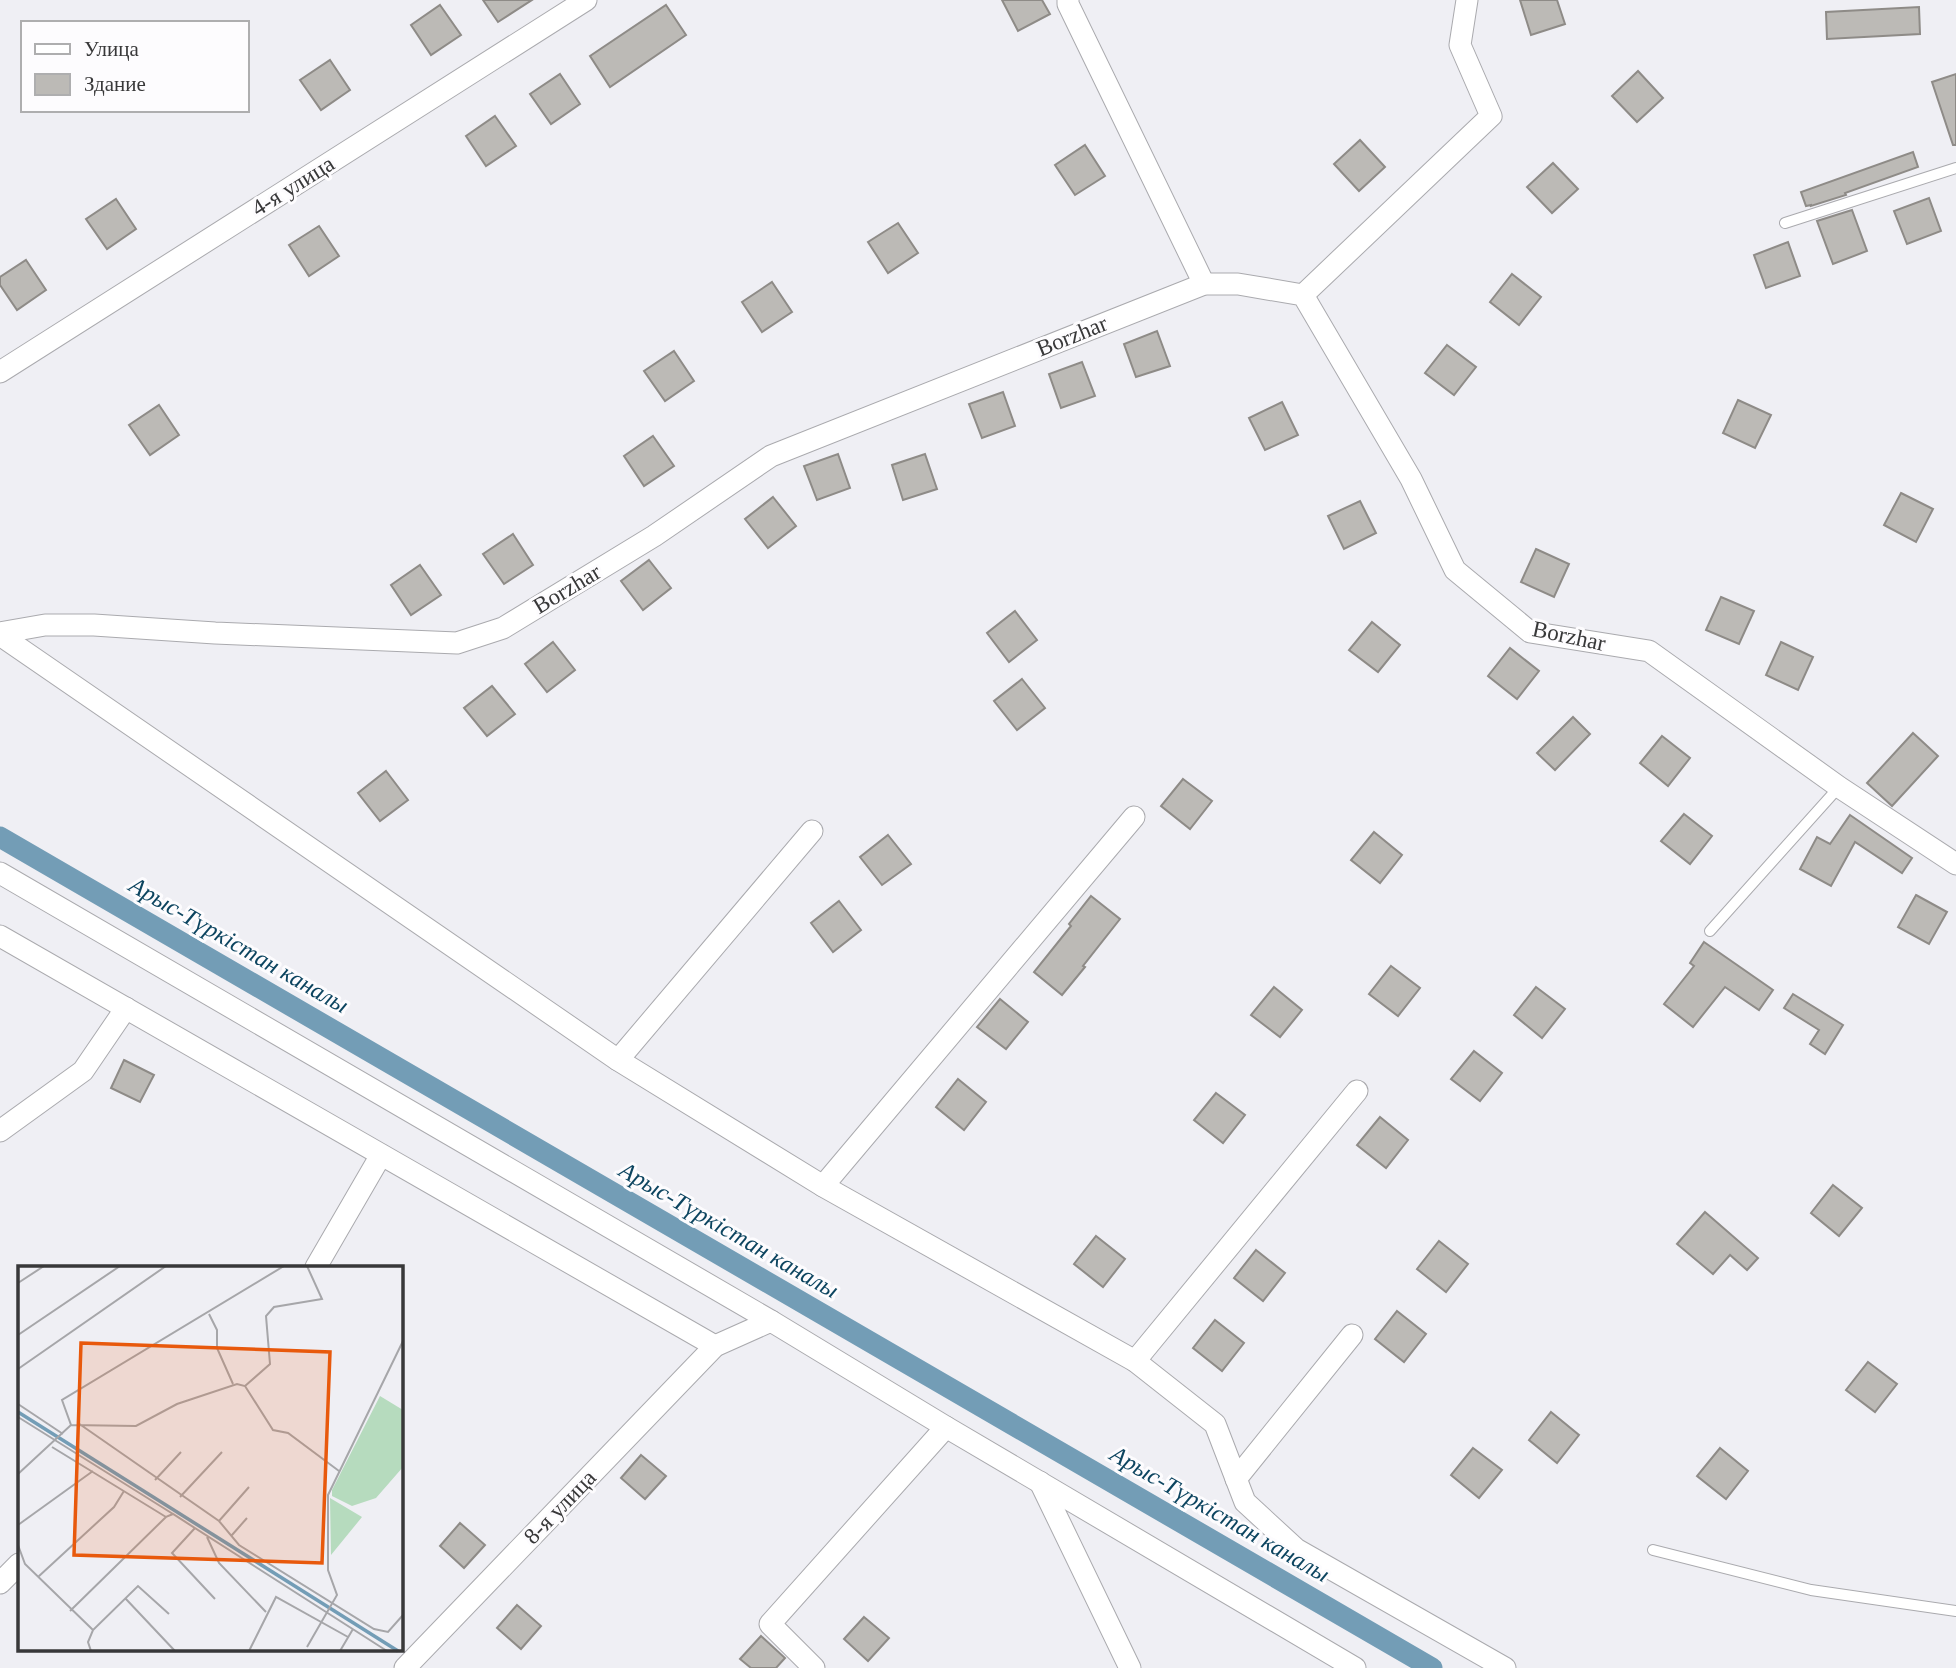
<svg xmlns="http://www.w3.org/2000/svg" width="1956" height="1668" font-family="Georgia,serif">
	<rect width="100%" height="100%" fill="#efeff4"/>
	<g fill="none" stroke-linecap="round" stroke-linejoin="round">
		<!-- canal -->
		<path stroke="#739db6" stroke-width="21" d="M0,837L1432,1668"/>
	</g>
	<!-- building -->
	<g fill="#bcbab6" stroke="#8e8b87" stroke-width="2">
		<path d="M483,0H532L498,22Z"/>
		<path d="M1002,0H1042L1050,14L1018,31Z"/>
		<path d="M1520,0H1557L1565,24L1531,35Z"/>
		<path d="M440,5L461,35L431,55L411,25Z"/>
		<path d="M666,5L686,35L610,87L590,56Z"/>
		<path d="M1919,7L1920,34L1827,39L1826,12Z"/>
		<path d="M330,60L350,90L321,110L300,80Z"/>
		<path d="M1638,71L1663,98L1637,122L1612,96Z"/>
		<path d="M560,74L580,104L551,124L530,94Z"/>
		<path d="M1956,74V145H1953L1932,82Z"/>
		<path d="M495,116L516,146L486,166L466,136Z"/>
		<path d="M1360,140L1385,167L1359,191L1334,164Z"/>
		<path d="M1085,145L1105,176L1075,195L1055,165Z"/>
		<path d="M1913,152L1918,167L1845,193L1846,195L1811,206V205L1806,206L1801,192Z"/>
		<path d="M1553,163L1578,189L1552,213L1527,187Z"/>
		<path d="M1929,198L1941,231L1907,244L1894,211Z"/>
		<path d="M116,199L136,229L107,249L86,219Z"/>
		<path d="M1852,210L1867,251L1833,264L1817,221Z"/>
		<path d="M898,223L918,253L888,273L868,242Z"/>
		<path d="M319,226L339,256L309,276L289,245Z"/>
		<path d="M1788,242L1800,276L1766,288L1754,255Z"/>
		<path d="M26,260L46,290L17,310L0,285V277Z"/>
		<path d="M1512,274L1541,297L1519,325L1490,302Z"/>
		<path d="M772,282L792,312L762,332L742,302Z"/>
		<path d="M1157,331L1170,366L1136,377L1124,344Z"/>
		<path d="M1447,345L1476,367L1454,395L1425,373Z"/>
		<path d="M674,351L694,381L665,401L644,371Z"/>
		<path d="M1082,362L1095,396L1061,408L1049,374Z"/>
		<path d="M1003,392L1015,426L982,438L969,404Z"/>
		<path d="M1738,400L1771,415L1755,448L1723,433Z"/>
		<path d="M1282,402L1298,435L1265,450L1249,418Z"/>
		<path d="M159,405L179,435L150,455L129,425Z"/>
		<path d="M653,436L674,466L644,486L624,456Z"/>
		<path d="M838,454L850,488L817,500L804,466Z"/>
		<path d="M925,454L937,489L903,500L892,465Z"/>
		<path d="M1901,493L1933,509L1916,542L1884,525Z"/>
		<path d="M773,497L796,526L768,548L745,519Z"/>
		<path d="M1360,501L1376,533L1344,549L1328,516Z"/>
		<path d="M513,534L533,565L504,584L483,554Z"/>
		<path d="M1536,549L1569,564L1554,597L1521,582Z"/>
		<path d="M649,560L671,588L643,610L621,581Z"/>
		<path d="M420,565L441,595L411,615L391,585Z"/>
		<path d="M1721,597L1754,611L1739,644L1706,630Z"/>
		<path d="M1015,611L1037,640L1009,662L987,633Z"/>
		<path d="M1372,622L1400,645L1378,672L1349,650Z"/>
		<path d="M553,642L575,670L547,692L525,664Z"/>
		<path d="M1781,642L1813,657L1798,690L1766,675Z"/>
		<path d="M1510,648L1539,671L1517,699L1488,676Z"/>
		<path d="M1022,679L1045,708L1017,730L994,701Z"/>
		<path d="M492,686L515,714L487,736L464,708Z"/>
		<path d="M1573,717L1590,734L1555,770L1537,753Z"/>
		<path d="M1913,733L1938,756L1892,806L1867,783Z"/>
		<path d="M1662,736L1690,758L1668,786L1640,763Z"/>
		<path d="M386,771L408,800L380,821L358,793Z"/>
		<path d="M1183,779L1212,801L1190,829L1161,806Z"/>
		<path d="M1684,814L1712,836L1690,864L1661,841Z"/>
		<path d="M1850,815L1912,858L1902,873L1855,842L1831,886L1800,869L1817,837L1830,844Z"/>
		<path d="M1374,832L1402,855L1380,883L1351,860Z"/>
		<path d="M888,835L911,864L882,885L860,857Z"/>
		<path d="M1916,895L1947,912L1929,944L1898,927Z"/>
		<path d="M1091,896L1120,919L1083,966L1085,967L1062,995L1034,972L1071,926L1069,924Z"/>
		<path d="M839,901L861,930L833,952L811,923Z"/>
		<path d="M1704,942L1773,990L1759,1010L1725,987L1693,1027L1664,1004L1694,966L1690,963Z"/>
		<path d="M1391,966L1420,988L1398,1016L1369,994Z"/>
		<path d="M1274,987L1302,1010L1280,1037L1251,1015Z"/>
		<path d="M1536,987L1565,1009L1542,1038L1514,1015Z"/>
		<path d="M1793,994L1843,1025L1825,1054L1810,1044L1819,1030L1784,1008Z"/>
		<path d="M1000,999L1028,1022L1006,1049L977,1027Z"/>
		<path d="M1474,1051L1502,1073L1480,1101L1451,1079Z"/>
		<path d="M124,1060L154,1075L140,1102L111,1088Z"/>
		<path d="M958,1079L986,1102L964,1130L936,1107Z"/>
		<path d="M1216,1093L1245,1115L1223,1143L1194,1120Z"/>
		<path d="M1380,1117L1408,1140L1386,1168L1357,1145Z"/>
		<path d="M1833,1185L1862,1208L1839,1236L1811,1213Z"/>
		<path d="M1705,1212L1758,1258L1747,1270L1730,1255L1713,1274L1677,1244Z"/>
		<path d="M1096,1236L1125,1259L1103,1287L1074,1264Z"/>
		<path d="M1439,1241L1468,1264L1446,1292L1417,1269Z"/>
		<path d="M1256,1250L1285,1273L1263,1301L1234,1278Z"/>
		<path d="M1397,1311L1426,1334L1404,1362L1375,1339Z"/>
		<path d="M1215,1320L1244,1343L1222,1371L1193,1348Z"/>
		<path d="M1868,1362L1897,1384L1875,1412L1846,1390Z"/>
		<path d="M1551,1412L1579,1435L1557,1463L1529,1440Z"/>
		<path d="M1473,1448L1502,1470L1479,1498L1451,1475Z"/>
		<path d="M1720,1448L1748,1471L1726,1499L1697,1476Z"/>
		<path d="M641,1455L666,1476L645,1499L621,1478Z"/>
		<path d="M460,1523L485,1545L464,1568L440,1546Z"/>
		<path d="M517,1605L541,1626L521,1649L497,1628Z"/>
		<path d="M864,1617L889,1638L868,1661L844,1639Z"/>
		<path d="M761,1636L785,1658L776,1668H751L740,1659Z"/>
	</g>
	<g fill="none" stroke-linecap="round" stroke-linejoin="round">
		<!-- service casing -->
		<g stroke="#aaaaae" stroke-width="12">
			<g id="service">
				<path d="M1785,223L1956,168"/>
				<path d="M1710,931L1839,787"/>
				<path d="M1653,1550L1811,1590L1956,1611"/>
			</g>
		</g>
		<!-- minor casing -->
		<g stroke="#aaaaae" stroke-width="23">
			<g id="minor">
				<path d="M1068,0V4L1204,284"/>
				<path d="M1303,295L1491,116L1460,45L1467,0"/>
				<path d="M0,372L586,0"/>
				<path d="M0,633L45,625H94L215,633L457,643L503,628L654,536L771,456L1204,284H1238L1303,295L1411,479L1455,570L1530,632L1649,651L1839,787L1956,864"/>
				<path d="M0,635L618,1060L823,1186L1135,1361L1215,1424L1245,1502L1296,1549L1505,1668"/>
				<path d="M0,873L771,1321"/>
				<path d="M0,936L715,1346"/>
				<path d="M618,1060L812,831"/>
				<path d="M0,1131L83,1071L126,1008"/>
				<path d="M823,1186L1134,817"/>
				<path d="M316,1267L381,1155"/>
				<path d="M1135,1361L1357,1091"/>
				<path d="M1236,1479L1352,1335"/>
				<path d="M1040,1482L1130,1668"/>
				<path d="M0,1583L19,1564"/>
				<path d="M405,1668L715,1346L771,1321L946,1427L1355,1668"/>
				<path d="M814,1668L770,1624L946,1427"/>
			</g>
		</g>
		<!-- service -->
		<use href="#service" stroke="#fff" stroke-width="10"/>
		<!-- minor -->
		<use href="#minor" stroke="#fff" stroke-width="21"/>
	</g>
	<g text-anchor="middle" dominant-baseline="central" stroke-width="6" stroke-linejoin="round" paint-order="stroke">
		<!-- street labels -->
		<g font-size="23" fill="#383839" stroke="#fdfcfe">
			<text transform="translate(293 186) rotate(-32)">4-я улица</text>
			<text transform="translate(1072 336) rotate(-22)">Borzhar</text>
			<text transform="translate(567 589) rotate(-31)">Borzhar</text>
			<text transform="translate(1569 636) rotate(12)">Borzhar</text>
			<text transform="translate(560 1507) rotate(-46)">8-я улица</text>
		</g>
		<!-- water labels -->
		<g font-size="24" font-style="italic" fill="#0d4560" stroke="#fdfcfe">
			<text transform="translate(239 945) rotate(30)">Арыс-Түркістан каналы</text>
			<text transform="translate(729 1230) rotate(30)">Арыс-Түркістан каналы</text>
			<text transform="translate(1220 1514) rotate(30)">Арыс-Түркістан каналы</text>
		</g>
	</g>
	<!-- overview -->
	<g transform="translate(18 1266)">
		<rect width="385" height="385" fill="#efeff4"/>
		<path d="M362,130L385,144V201L358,232L334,240L314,230V224ZM312,232L344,251L313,289Z" fill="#b6dbbe"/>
		<path fill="none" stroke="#739db6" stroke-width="3.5" d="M0,146L380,385"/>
		<path fill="none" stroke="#a6a6a9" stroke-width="2" d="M0,17L26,0M191,48L199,64V82L215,118M0,69L102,0M0,103L148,0M227,120L252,98L248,50L256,41L304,33L289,0M0,138L45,168M0,151L155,248M60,157L201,255L221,279L356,363L370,366L385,349M53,159L118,160L159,138L219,118L227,120L255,164L270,167L321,205M34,181L148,251L155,248L369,385M0,208L53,159L44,134L266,0M137,214L163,186M162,231L204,186M201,255L231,221M0,259L75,205M177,262L154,287L197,333M214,269L229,252M189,271L201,297L248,346M0,279L7,298L75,364M20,311L96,241L106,225M107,332L157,385M52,345L148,251M289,381L319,329L310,304V229L385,75M73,385L70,376L75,364L120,320L151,348M231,385L258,331L330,371M322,385L335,363"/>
		<path fill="#e8590c" fill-opacity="0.15" stroke="#e8590c" stroke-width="3.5" d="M63,77L312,86L304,297L56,289Z"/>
		<rect width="385" height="385" fill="none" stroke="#383839" stroke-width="3.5"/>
	</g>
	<!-- legend -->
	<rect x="21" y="21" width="228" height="91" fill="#fdfcfe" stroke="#aeaeaf" stroke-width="2"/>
	<rect x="35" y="44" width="35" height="10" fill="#ffffff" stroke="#aeaeaf" stroke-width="2"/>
	<text x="84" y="56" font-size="21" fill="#383839">Улица</text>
	<rect x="35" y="74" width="35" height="21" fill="#bcbab6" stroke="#aeaeaf" stroke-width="2"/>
	<text x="84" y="91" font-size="21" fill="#383839">Здание</text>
</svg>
